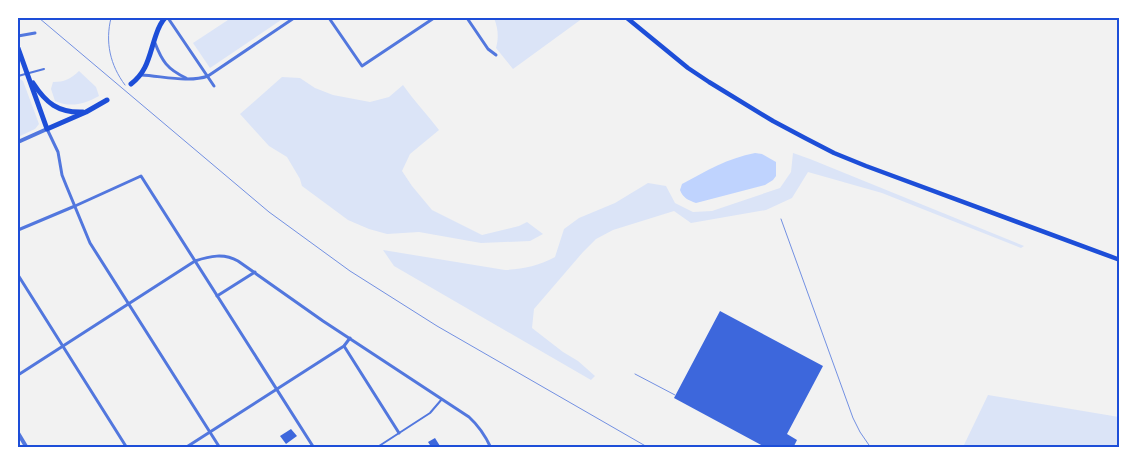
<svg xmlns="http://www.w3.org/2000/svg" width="1137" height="465" font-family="'Exo 2',sans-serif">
	<rect width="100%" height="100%" fill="#f2f2f2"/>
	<!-- green -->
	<g fill="#dbe4f7">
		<path d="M231,18H284L210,68L193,43Z"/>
		<path d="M494,18H583L513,69L496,48C499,37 498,28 494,18Z"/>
		<path d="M79,71L96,87L99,96C85,104 70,108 55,101L51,89L53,82C64,82 71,79 79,71Z"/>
		<path d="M282,77L300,78L315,88L333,95L370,102L389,97L403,85C414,101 427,114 439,130L410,154L402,171L412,186L432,210L482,235L519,226L527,222L543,234L530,241L481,243L419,232L387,234L369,229L348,220L302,186L300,179L287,157L269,146L240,114Z"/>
		<path d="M20,79L23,81L39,124L35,129L18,137V80Z"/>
		<path d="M793,153L810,159L1024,246L1021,248L882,193L808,172L792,198L766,210L691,223L674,211L613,230L596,239L583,252L534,309L532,328L563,352L578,361L595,376L591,380L394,266L383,250L505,270C523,269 538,266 555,257L564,229L579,218L615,203L648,183L666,186L675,203L693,212L712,211L780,188L791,172Z"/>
		<path d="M988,395L1119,417V447H963Z"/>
	</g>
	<!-- water -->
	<path fill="#bfd3fe" d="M755,153L762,154L776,162V176L773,180L765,185L696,203C688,200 683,198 680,190L682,184C706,171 728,158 755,153Z"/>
	<!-- building -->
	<g fill="#3d67dc">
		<path d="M720,311L823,366L787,434L797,440L793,448H767L674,398Z"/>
		<path d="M291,429L297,436L286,444L280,436Z"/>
		<path d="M435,438L440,446L438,448H432L428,442Z"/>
	</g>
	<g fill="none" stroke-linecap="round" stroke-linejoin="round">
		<!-- service -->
		<g stroke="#5277de" stroke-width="2">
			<path d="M18,76L44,69"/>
			<path d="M376,448L430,413L442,399"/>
		</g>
		<!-- minor -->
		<g stroke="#5277de" stroke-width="3">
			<path d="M168,18L214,86"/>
			<path d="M329,18L362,66L434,18"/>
			<path d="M467,18L488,49L496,55"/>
			<path d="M18,36L35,33"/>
			<path d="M155,43C162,61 167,69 186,78"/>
			<path d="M141,75C162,76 189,83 208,76L294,18"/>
			<path d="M47,129L58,152L62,175L66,185L90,243L220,448"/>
			<path d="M18,230L75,206L141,176L314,448"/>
			<path d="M18,275L127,448"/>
			<path d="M217,296L255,272"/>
			<path d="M344,346L399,433"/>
			<path d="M18,375L195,261C210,256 224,253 238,261L323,321L469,417C479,426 485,435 491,448"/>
			<path d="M185,448L344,346L350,338"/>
		</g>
		<!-- tertiary -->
		<g stroke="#5277de" stroke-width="4">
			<path d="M18,142L47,129"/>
			<path d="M18,433L27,448"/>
		</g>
		<!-- secondary -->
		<path stroke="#1d4ed8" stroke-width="4.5" d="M627,18L688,68L709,82L773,121L805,138L834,153L866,166L1120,260"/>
		<!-- primary -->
		<g stroke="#1d4ed8" stroke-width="5">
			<path d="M18,48L47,129L86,112L107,100"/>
			<path d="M33,83C46,103 58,113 83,112"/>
			<path d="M131,84C148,71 149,55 156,35C158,29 160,23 165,18"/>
		</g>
		<!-- rail -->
		<g stroke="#7290e2" stroke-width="1">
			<path d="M39,18L269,212L350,271L437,326L649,448"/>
			<path d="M111,18C105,42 110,65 125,85"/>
			<path d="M781,219L853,418L860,432L871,448"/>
			<path d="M635,374L675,395"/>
		</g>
	</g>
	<!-- border -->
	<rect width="1137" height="465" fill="none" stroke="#ffffff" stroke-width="38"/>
	<rect x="19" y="19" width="1099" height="427" fill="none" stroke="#1d4ed8" stroke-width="2"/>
</svg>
